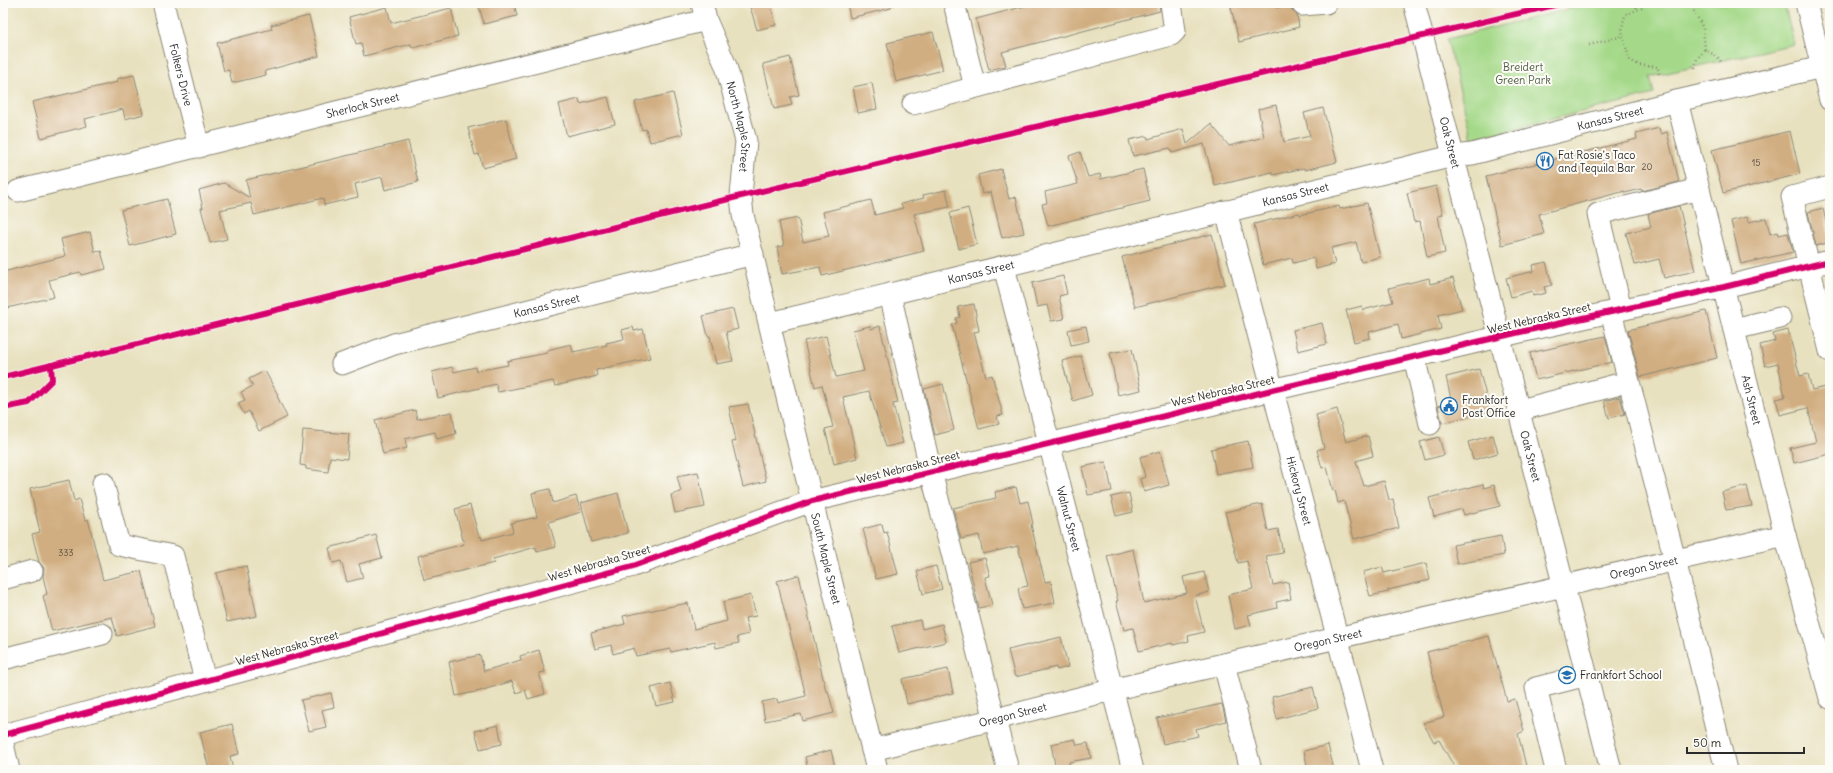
<svg xmlns="http://www.w3.org/2000/svg" width="1833" height="773" font-family="Delius,sans-serif">
	<rect width="100%" height="100%" fill="#fdfcf7"/>
	<filter id="ink" filterUnits="userSpaceOnUse"><feTurbulence type="fractalNoise" baseFrequency=".025" numOctaves="2"/><feDisplacementMap in="SourceGraphic" scale="8" xChannelSelector="R" yChannelSelector="G"/><feConvolveMatrix kernelMatrix="1 2 1 2 8 2 1 2 1" color-interpolation-filters="sRGB"/></filter>
	<filter id="wash" filterUnits="userSpaceOnUse"><feTurbulence type="fractalNoise" baseFrequency=".012" numOctaves="4" result="noise"/><feDisplacementMap in="SourceGraphic" scale="16" xChannelSelector="R" yChannelSelector="G"/><feGaussianBlur stdDeviation="0.9" result="paint"/><feColorMatrix in="noise" values="0 0 0 0 0 0 0 0 0 0 0 0 0 0 0 0 0 1.4 0 .05"/><feComposite in="paint" operator="in"/></filter>
	<g filter="url(#wash)">
		<rect width="100%" height="100%" fill="#e8e1bf"/>
		<!-- green -->
		<path fill="#a5d989" stroke="#68825a" d="M1594,3H1784L1794,44L1650,77L1654,94L1472,139L1447,39Z"/>
		<g id="blocks">
			<!-- building -->
			<g fill="#d1ae81">
				<path d="M478,3H514L517,16L484,24Z"/>
				<path d="M749,3H770L776,25L757,30Z"/>
				<path d="M847,3H891V8L850,18Z"/>
				<path d="M1037,3H1159L1160,11L1002,52L1006,66L989,70L976,19Z"/>
				<path d="M1230,3H1274L1276,8L1290,5L1292,10L1297,15L1299,27L1239,42Z"/>
				<path d="M387,7L391,23L451,8L458,36L412,48L411,44L364,56L361,43L356,44L349,17Z"/>
				<path d="M309,16L319,56L265,71L266,75L232,83L229,70L224,71L217,43L272,29L271,25Z"/>
				<path d="M933,32L943,70L896,82L887,43Z"/>
				<path d="M790,57L799,95L790,97L792,105L774,109L763,64Z"/>
				<path d="M134,75L144,114L125,119L123,109L85,119L87,126L41,138L32,102L118,82L117,79Z"/>
				<path d="M872,83L877,109L858,113L853,87Z"/>
				<path d="M673,93L683,134L650,142L646,129L642,130L635,102Z"/>
				<path d="M608,97L615,124L567,136L559,104L579,99L580,104Z"/>
				<path d="M1276,105L1284,142L1310,136L1304,113L1323,108L1337,162L1305,170L1304,168L1273,175L1272,172L1215,186L1204,144L1172,153L1170,148L1133,156L1129,140L1147,136L1148,139L1183,129L1187,144L1211,124L1229,146L1264,137L1258,109Z"/>
				<path d="M506,119L516,159L483,168L479,154L475,155L468,128Z"/>
				<path d="M1659,128L1661,134L1667,132L1679,182L1642,191L1641,189L1625,193V191L1539,214L1544,234L1502,245L1486,176L1637,139L1636,134Z"/>
				<path d="M1790,131L1800,174L1723,193L1712,150Z"/>
				<path d="M408,141L418,182L385,190L382,177L355,184L358,197L324,205L323,198L254,215L251,203L220,210L227,239L210,243L201,208H203L199,190L224,183L250,198L246,180Z"/>
				<path d="M1080,152L1088,177L1100,174L1101,179L1143,169L1150,201L1048,226L1042,204L1047,203L1045,192L1078,184L1069,156Z"/>
				<path d="M1001,169L1009,199L1016,197L1024,233L1002,238L991,192L982,194L978,175Z"/>
				<path d="M1436,186L1443,215L1438,216L1445,253L1427,257L1420,221L1414,222L1407,193Z"/>
				<path d="M946,190L950,207L914,214L924,251L822,276L820,267L782,274L777,247L784,246L779,222L798,218L803,242L829,236L823,212L871,200L875,215L903,208L901,204L924,198L923,195Z"/>
				<path d="M167,199L176,234L130,246L121,210Z"/>
				<path d="M1367,203L1380,257L1361,262L1356,242L1331,248L1335,264L1316,269L1314,258L1293,263L1292,258L1263,265L1254,224L1299,213L1300,215L1339,206L1340,209Z"/>
				<path d="M1679,206L1695,271L1664,278L1659,259L1635,265L1626,233L1651,227L1648,214Z"/>
				<path d="M968,208L977,244L959,249L950,213Z"/>
				<path d="M1823,208L1830,242L1816,246L1808,212Z"/>
				<path d="M1747,217L1749,222L1766,218L1770,234L1778,232L1779,235L1788,233L1793,252L1741,264L1731,221Z"/>
				<path d="M90,232L95,252L101,251L106,269L81,275L80,272L49,280L54,297L7,308L3,291V272L65,256L61,239Z"/>
				<path d="M1212,234L1225,284L1135,307L1122,257Z"/>
				<path d="M1546,262L1552,285L1544,287L1546,293L1533,296L1532,291L1511,297L1506,278L1534,271L1533,265Z"/>
				<path d="M1063,276L1067,294L1059,296L1064,319L1051,321L1047,305L1037,307L1032,283Z"/>
				<path d="M1429,278L1430,284L1453,278L1462,309L1438,315L1441,329L1401,339L1398,324L1369,332L1370,338L1354,342L1346,310L1362,306L1363,310L1393,302L1389,288Z"/>
				<path d="M974,304L979,331L974,332L986,377L992,375L1003,415L997,416L999,424L979,429L952,325L957,323L956,318L960,317L958,307Z"/>
				<path d="M733,309L738,329L726,332L733,361L716,364L710,336H708L703,316Z"/>
				<path d="M1706,311L1717,358L1640,377L1628,330Z"/>
				<path d="M1322,323L1327,344L1298,351L1293,330Z"/>
				<path d="M870,326L871,329L880,326L898,403L893,404L903,443L886,447L869,391L843,397L857,458L834,464L825,429L833,427L822,385L815,387L804,341L826,336L836,377L864,371L853,330Z"/>
				<path d="M1086,326L1089,341L1071,345L1068,330Z"/>
				<path d="M633,327L634,331L643,329L650,358L596,370L597,376L555,386L553,381L498,392L496,384L438,398L432,372L452,367L454,372L475,367L476,371L508,365L507,361L547,353V350L571,344L573,352L607,345L606,343L624,339L622,330Z"/>
				<path d="M1788,330L1800,376L1808,374L1812,390L1830,386V454L1794,463L1790,448L1816,442L1808,408L1780,415L1776,399L1785,397L1778,363L1765,366L1760,345L1775,341L1773,334Z"/>
				<path d="M1605,336L1612,362L1536,380L1530,353Z"/>
				<path d="M1132,349L1141,390L1118,395L1110,353Z"/>
				<path d="M1081,356L1092,395L1073,401L1062,361Z"/>
				<path d="M1479,369L1490,411L1442,423L1438,406L1452,403L1446,377Z"/>
				<path d="M265,371L278,395L277,396L287,417L259,431L249,411L244,414L238,403L245,400L241,392L253,386L249,379Z"/>
				<path d="M943,384L954,430L935,435L924,389Z"/>
				<path d="M1620,397L1625,414L1609,418L1604,401Z"/>
				<path d="M748,404L766,481L743,487L732,442L736,441L729,407Z"/>
				<path d="M1337,409L1346,442L1368,436L1373,456L1356,461L1364,486L1384,481L1389,500L1393,499L1399,528L1354,539L1344,501L1338,503L1335,490L1333,491L1327,467L1322,468L1317,450L1324,448L1316,415Z"/>
				<path d="M415,410L417,419L452,412L456,434L437,439L435,432L405,439L407,448L383,454L375,420Z"/>
				<path d="M303,430L349,434L347,459L330,457L328,472L306,469V466L300,465Z"/>
				<path d="M1493,435L1498,453L1473,460L1468,442Z"/>
				<path d="M1439,437L1444,455L1425,460L1420,442Z"/>
				<path d="M1248,441L1253,467L1216,474L1211,449Z"/>
				<path d="M1160,451L1169,485L1144,492L1140,479L1145,477L1140,457Z"/>
				<path d="M1106,462L1112,491L1088,495L1082,467Z"/>
				<path d="M698,472L705,507L675,513L671,495L681,492L677,476Z"/>
				<path d="M69,480L74,501L79,499L85,520L88,519L103,580L141,571L155,626L117,636L112,617L52,631L43,596L47,594L43,576L44,568L39,562L32,534L40,532L30,489Z"/>
				<path d="M1483,484L1484,488L1494,485L1500,506L1464,515L1462,509L1434,517L1429,498Z"/>
				<path d="M1747,486L1752,506L1726,510L1722,492Z"/>
				<path d="M1016,487L1020,503L1028,501L1033,524L1031,525L1045,582L1051,581L1055,603L1022,609L1018,588L1028,586L1018,546L983,554L979,535L961,539L953,508L996,498L995,492Z"/>
				<path d="M550,489L553,503L576,496L581,512L549,522L556,547L537,552L536,547L493,559L494,563L424,580L418,556L464,544L455,509L470,505L479,537L481,536L482,540L513,532L511,523L537,517L532,493Z"/>
				<path d="M618,493L628,533L591,542L581,503Z"/>
				<path d="M1129,493L1133,512L1116,516L1111,497Z"/>
				<path d="M1262,504L1268,531L1278,529L1283,553L1266,556L1273,585L1288,582L1291,599L1276,602L1277,608L1248,615L1251,625L1235,629L1228,595L1253,589L1247,561L1238,563L1225,512Z"/>
				<path d="M882,524L884,533L887,532L898,574L876,579L863,529Z"/>
				<path d="M376,535L382,558L359,564L363,578L347,582L341,561L333,563L329,548Z"/>
				<path d="M1501,536L1504,555L1457,564L1453,545Z"/>
				<path d="M1133,549L1144,603L1187,593L1183,577L1204,572L1209,592L1195,596L1204,632L1188,636L1189,641L1173,645L1172,643L1139,651L1133,628L1124,630L1116,601H1118L1107,556Z"/>
				<path d="M985,558L990,576L985,577L992,605L979,608L968,562Z"/>
				<path d="M1426,563L1430,580L1388,590V592L1370,596L1363,572L1382,567L1384,573Z"/>
				<path d="M246,566L257,616L227,622L216,573Z"/>
				<path d="M936,566L942,589L923,594L917,571Z"/>
				<path d="M799,575L826,691H828L834,713L803,721L801,714L765,721L762,702L777,699L778,703L806,696L777,581Z"/>
				<path d="M751,595L756,616L745,618L749,634L737,637L739,643L716,648L715,642L671,652L670,649L636,656L634,648L613,654L611,645L595,649L591,633L625,624L623,616L688,603L694,629L727,621L723,602Z"/>
				<path d="M920,620L922,629L942,624L946,642L899,653L892,626Z"/>
				<path d="M1489,636L1507,701L1515,699L1524,731L1518,734L1527,770H1456L1439,740L1434,742L1423,723L1444,717L1427,652Z"/>
				<path d="M1061,637L1068,667L1057,670L1056,667L1015,677L1008,650Z"/>
				<path d="M539,650L545,672L539,673L545,694L528,699L525,690L516,693L512,681L480,691L456,696L449,662L480,655L484,671L521,660L520,656Z"/>
				<path d="M948,669L953,693L907,704L902,679Z"/>
				<path d="M670,683L675,702L656,706L651,688Z"/>
				<path d="M1313,687L1318,708L1277,719L1272,697Z"/>
				<path d="M331,693L334,707L322,710L326,727L309,731L301,700Z"/>
				<path d="M1222,704L1226,721L1196,729L1198,736L1163,744L1157,718Z"/>
				<path d="M232,724L239,754L230,756L233,770H209L200,732Z"/>
				<path d="M498,725L502,744L480,749L475,731Z"/>
				<path d="M1075,739L1077,745L1088,743L1091,758L1069,762L1070,770H1056L1051,744Z"/>
				<path d="M1328,745L1334,770H1308L1304,751Z"/>
				<path d="M831,750L835,767L832,768L833,770H808L805,757Z"/>
			</g>
		</g>
	</g>
	<g filter="url(#ink)">
		<use href="#blocks" fill-opacity="0" stroke="#8a8675" stroke-width="1"/>
		<g fill="none" stroke-linecap="round" stroke-linejoin="round">
			<!-- minor casing -->
			<g stroke="#8a8675" stroke-width="23">
				<g id="minor">
					<path id="s1" d="M163,3L199,147"/>
					<path id="s2" d="M702,3L706,20L726,66L746,141L741,196L743,215L877,770"/>
					<path d="M954,3L975,87"/>
					<path d="M1302,3L1303,5L1326,3"/>
					<path id="s3" d="M1414,3L1611,770"/>
					<path d="M1806,3L1830,100"/>
					<path id="s4" d="M1677,101L1785,535L1830,698"/>
					<path d="M913,104L1171,35L1175,31L1171,3"/>
					<path d="M1830,187L1792,197L1830,351"/>
					<path id="s5" d="M18,191L706,20"/>
					<path id="s6" d="M1226,211L1372,770"/>
					<path id="s7" d="M1004,267L1133,770"/>
					<path d="M890,294L931,472L1008,770"/>
					<path d="M1621,309L1598,214L1699,189"/>
					<path d="M1611,312L1675,560L1726,770"/>
					<path id="s8" d="M770,323C998,269 1225,211 1453,156L1472,154L1677,101L1822,67"/>
					<path d="M1734,329L1780,318"/>
					<path d="M1414,357L1430,424"/>
					<path id="s9" d="M342,364L394,344L753,254"/>
					<path d="M1520,410L1616,385"/>
					<path d="M103,483L119,545L173,556L205,680"/>
					<path d="M3,579L32,571"/>
					<path d="M3,659L102,634"/>
					<path d="M1224,664L1251,770"/>
					<path d="M3,735L633,566L812,501L1272,390L1520,332L1724,287L1830,261"/>
					<path d="M3,744L9,770"/>
					<path id="s10" d="M872,750L1111,690L1785,535"/>
					<path d="M1556,770L1536,688L1587,675"/>
				</g>
			</g>
			<!-- path -->
			<g stroke="#8a8675" stroke-width="2.5" stroke-dasharray="1 3" stroke-linecap="butt">
				<path d="M1635,3L1637,10"/>
				<path d="M1692,3L1694,11L1703,28L1705,49L1720,59L1721,63"/>
				<path d="M1642,8L1626,14C1618,31 1625,43 1630,60L1639,65L1658,67L1659,75"/>
				<path d="M1589,45L1623,36"/>
				<path d="M1695,68L1697,59L1705,49"/>
			</g>
			<!-- minor -->
			<use href="#minor" stroke="#fff" stroke-width="21"/>
			<!-- cycleway casing -->
			<g stroke="#fdfcf7" stroke-width="8">
				<g id="cycleway">
					<path d="M3,377L741,196L1563,3"/>
					<path d="M3,408L29,403L52,380L51,365"/>
					<path d="M3,735L633,566L812,501L1272,390L1520,332L1724,287L1830,261"/>
				</g>
			</g>
			<!-- cycleway -->
			<use href="#cycleway" stroke="#d6006c" stroke-width="6"/>
		</g>
	</g>
	<!-- icons -->
	<defs>
		<g id="restaurant-ring" transform="scale(0.9)"><circle r="9.5" fill="#fdfcf7" stroke="#1f6fb2" stroke-width="1.5"/><path d="M-5-6h1v4h1v-4h1v4h1v-4h1v5L-1.5 .5V6h-2V.5L-5-1ZM5-6V6H3V1.5H1.5Q1.5-4 5-6Z" fill="#1f6fb2"/></g>
		<g id="civic-ring" transform="scale(0.9)"><circle r="9.5" fill="#fdfcf7" stroke="#1f6fb2" stroke-width="1.5"/><path d="M-.6-6.5H3V-4.5H.6V-3L4-1V1h2V6H-6V1h2V-1L-.6-3ZM-1.2 2.5V6h2.4V2.5Z" fill="#1f6fb2"/></g>
		<g id="school-ring" transform="scale(0.9)"><circle r="9.5" fill="#fdfcf7" stroke="#1f6fb2" stroke-width="1.5"/><path d="M0-5L7-2L0 1L-7-2ZM-4 1L0 2.5L4 1V4Q0 6-4 4Z" fill="#1f6fb2"/></g>
	</defs>
	<g fill-rule="evenodd">
		<use href="#restaurant-ring" x="1545" y="161"/>
		<use href="#civic-ring" x="1449" y="406"/>
		<use href="#school-ring" x="1567" y="675"/>
	</g>
	<g text-anchor="middle" dominant-baseline="central" stroke-width="4" stroke-linejoin="round" paint-order="stroke">
		<!-- number labels -->
		<g font-size="9" fill="#544c40">
			<text x="1756" y="162">15</text>
			<text x="1647" y="166">20</text>
			<text x="66" y="552">333</text>
		</g>
		<!-- park labels -->
		<g font-size="11" fill="#505f47" stroke="#fdfcf7">
			<text x="1523" y="67">Breidert<tspan x="1523" dy="13">Green Park</tspan></text>
		</g>
		<!-- street labels -->
		<g font-size="11" fill="#2b2b2b" stroke="#fdfcf7">
			<text stroke="none"><textPath href="#s1" startOffset="74">Folkers Drive</textPath></text>
			<text stroke="none"><textPath href="#s5" startOffset="355">Sherlock Street</textPath></text>
			<text stroke="none"><textPath href="#s8" startOffset="865">Kansas Street</textPath></text>
			<text stroke="none"><textPath href="#s2" startOffset="130">North Maple Street</textPath></text>
			<text stroke="none"><textPath href="#s3" startOffset="144">Oak Street</textPath></text>
			<text stroke="none"><textPath href="#s8" startOffset="541">Kansas Street</textPath></text>
			<text stroke="none"><textPath href="#s8" startOffset="217">Kansas Street</textPath></text>
			<text stroke="none"><textPath href="#s9" startOffset="213">Kansas Street</textPath></text>
			<text transform="translate(1539 318) rotate(-13)">West Nebraska Street</text>
			<text transform="translate(1223 391) rotate(-13)">West Nebraska Street</text>
			<text stroke="none"><textPath href="#s4" startOffset="308">Ash Street</textPath></text>
			<text stroke="none"><textPath href="#s3" startOffset="468">Oak Street</textPath></text>
			<text transform="translate(908 467) rotate(-14)">West Nebraska Street</text>
			<text stroke="none"><textPath href="#s6" startOffset="289">Hickory Street</textPath></text>
			<text stroke="none"><textPath href="#s7" startOffset="260">Walnut Street</textPath></text>
			<text stroke="none"><textPath href="#s2" startOffset="573">South Maple Street</textPath></text>
			<text transform="translate(599 563) rotate(-16)">West Nebraska Street</text>
			<text stroke="none"><textPath href="#s10" startOffset="793">Oregon Street</textPath></text>
			<text stroke="none"><textPath href="#s10" startOffset="469">Oregon Street</textPath></text>
			<text transform="translate(287 648) rotate(-15)">West Nebraska Street</text>
			<text stroke="none"><textPath href="#s10" startOffset="145">Oregon Street</textPath></text>
		</g>
		<!-- poi labels -->
		<g font-size="11" fill="#2b2b2b" stroke="#fdfcf7" text-anchor="start">
			<text x="1558" y="155">Fat Rosie's Taco<tspan x="1558" dy="13">and Tequila Bar</tspan></text>
			<text x="1462" y="400">Frankfort<tspan x="1462" dy="13">Post Office</tspan></text>
			<text x="1580" y="675">Frankfort School</text>
		</g>
	</g>
	<!-- margin -->
	<rect width="1833" height="773" fill="none" stroke="#fdfcf7" stroke-width="16"/>
	<!-- scale -->
	<path d="M1687 747v6h117v-6" fill="none" stroke="#2b2b2b" stroke-width="2"/>
	<text x="1693" y="747" font-size="12" fill="#2b2b2b" stroke="#fdfcf7" stroke-width="3" paint-order="stroke">50 m</text>
</svg>
